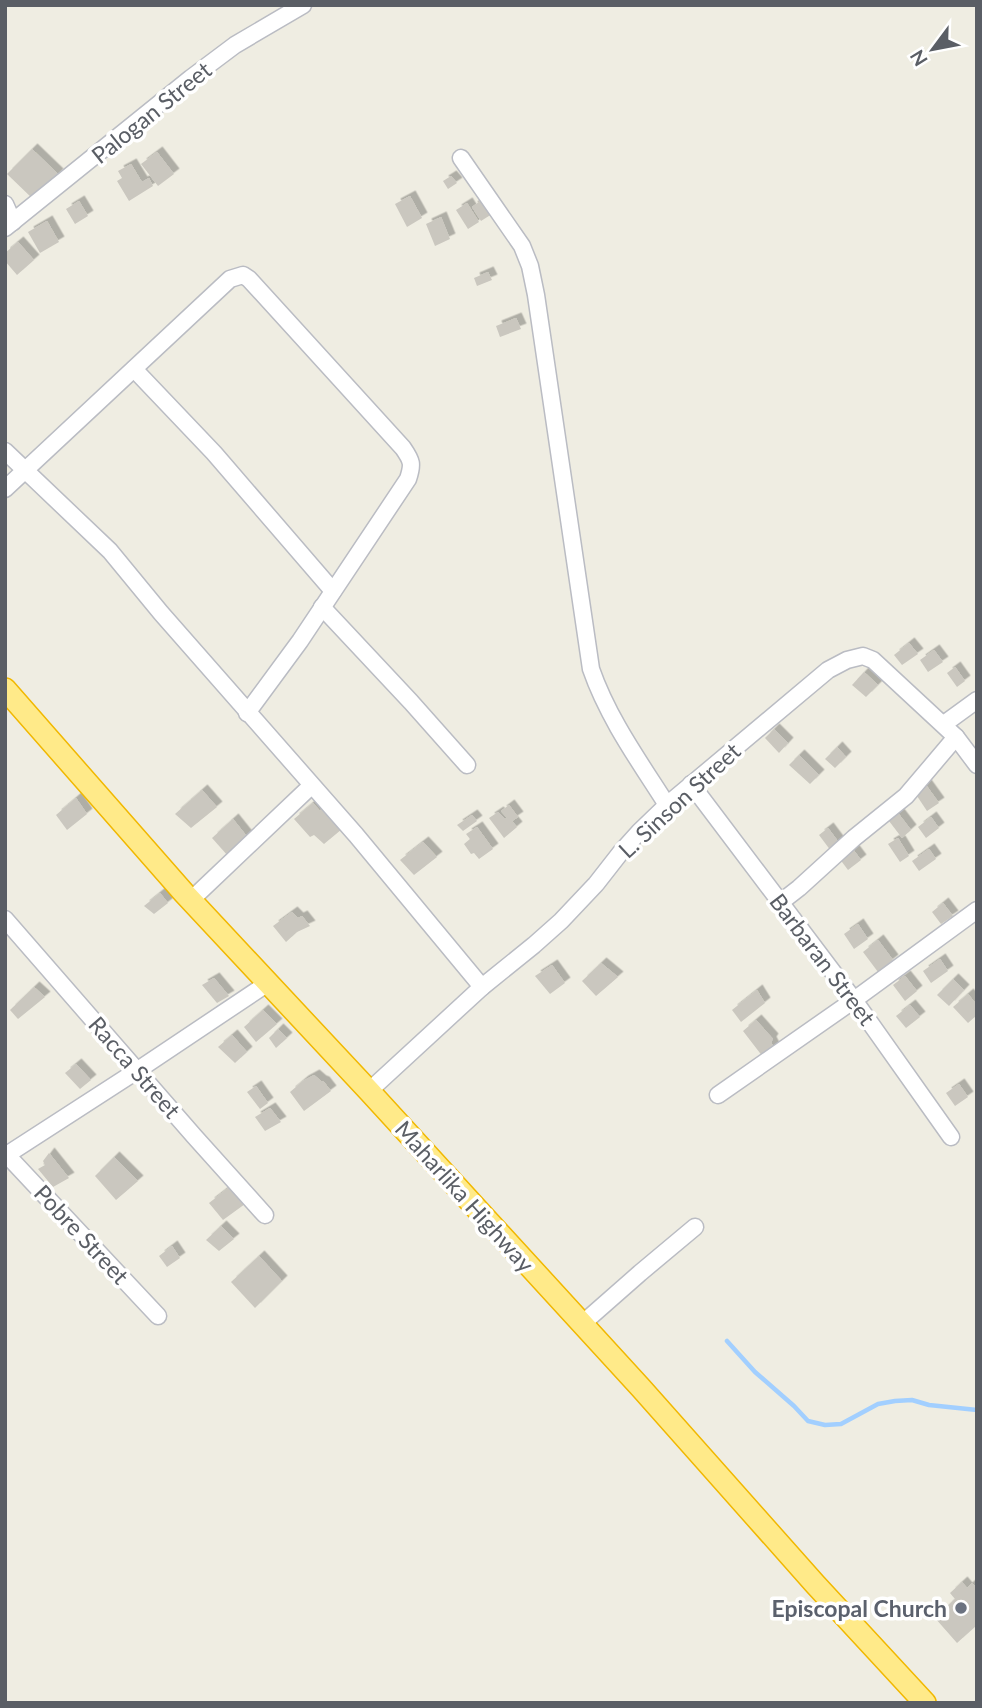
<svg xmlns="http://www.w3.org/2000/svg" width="982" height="1708" font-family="Lato,sans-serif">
	<defs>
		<filter id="shadow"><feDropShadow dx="5.5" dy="-5.5" stdDeviation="0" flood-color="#0004"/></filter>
	</defs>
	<rect width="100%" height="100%" fill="#efede2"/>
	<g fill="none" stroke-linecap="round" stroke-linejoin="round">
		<!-- stream -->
		<path stroke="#a2cfff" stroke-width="4.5" d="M727,1341L755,1372L794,1406L808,1421L825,1425L841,1424L878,1404L895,1401L912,1400L929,1405L977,1410"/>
	</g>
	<!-- building -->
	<g fill="#cac7bf" filter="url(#shadow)">
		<path d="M32,149L58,174L34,200L7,174Z"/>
		<path d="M157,152L174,174L158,186L141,164Z"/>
		<path d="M131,164L142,182L149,178L153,186L129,201L117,181L122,178L118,171Z"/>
		<path d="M451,176L457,183L448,189L443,181Z"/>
		<path d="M410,196L422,218L407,227L395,204Z"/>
		<path d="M483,199L492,214L481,221L472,207Z"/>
		<path d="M79,201L88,216L75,224L66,209Z"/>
		<path d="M467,203L479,222L468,229L456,210Z"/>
		<path d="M441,217L450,239L435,246L426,224Z"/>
		<path d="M47,221L59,242L40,253L28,232Z"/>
		<path d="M18,242L34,260L17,275L5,261V253Z"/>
		<path d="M488,272L492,280L477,286L474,278Z"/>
		<path d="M516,318L521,329L500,337L496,326Z"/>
		<path d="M909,643L918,654L902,665L894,655Z"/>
		<path d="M934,650L943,662L928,672L920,660Z"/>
		<path d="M955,667L965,681L957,687L947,673Z"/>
		<path d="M864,672L878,685L866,697L852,685Z"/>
		<path d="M774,729L788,743L779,753L765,738Z"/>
		<path d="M837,747L846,757L835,768L825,759Z"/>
		<path d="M799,755L819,775L810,784L789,765Z"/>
		<path d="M926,785L939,803L927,811L915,793Z"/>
		<path d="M202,790L217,807L191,828L175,814Z"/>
		<path d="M76,798L87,814L67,830L56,815Z"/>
		<path d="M313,803L320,811L323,807L342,829L324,844L314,835L310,837L294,819Z"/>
		<path d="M509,805L518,817L512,821L517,827L504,838L489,818L498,812L505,819L507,818L501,811Z"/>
		<path d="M898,813L911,830L902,838L889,821Z"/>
		<path d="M472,815L477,821L463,831L457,825Z"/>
		<path d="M931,817L939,828L926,838L918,827Z"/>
		<path d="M233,819L249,839L228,856L212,838Z"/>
		<path d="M477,827L493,849L479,859L474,853L471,854L464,844L470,839L466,834Z"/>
		<path d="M828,828L840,844L831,851L819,835Z"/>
		<path d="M898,838L909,856L900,862L888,844Z"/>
		<path d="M423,842L437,857L414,875L400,860Z"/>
		<path d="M852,848L861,860L848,870L839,858Z"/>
		<path d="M929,849L936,859L919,871L912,861Z"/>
		<path d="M160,893L168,903L154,914L144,906Z"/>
		<path d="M943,903L953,916L941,924L932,912Z"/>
		<path d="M292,912L298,918L302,916L310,926L297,932L286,942L273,926Z"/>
		<path d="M858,924L868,939L854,949L844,934Z"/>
		<path d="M878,940L893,960L878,972L863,952Z"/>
		<path d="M940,959L948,971L931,983L923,971Z"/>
		<path d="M601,963L618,977L596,996L582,981Z"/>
		<path d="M552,965L565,983L550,994L535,976Z"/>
		<path d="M905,976L917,991L905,1001L893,985Z"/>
		<path d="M214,978L229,996L217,1003L202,985Z"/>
		<path d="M953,979L964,990L949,1006L937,995Z"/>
		<path d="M34,987L45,997L18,1019L10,1010Z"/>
		<path d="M757,990L765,1003L741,1022L732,1010Z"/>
		<path d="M968,994L977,1005V1015L968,1023L953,1007Z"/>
		<path d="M910,1005L920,1017L906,1028L896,1016Z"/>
		<path d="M263,1010L277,1024L256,1042L244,1027Z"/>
		<path d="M756,1020L773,1039L771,1042L775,1050L763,1057L743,1031Z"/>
		<path d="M278,1029L287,1038L276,1048L269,1038Z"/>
		<path d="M232,1035L247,1052L235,1063L218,1047Z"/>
		<path d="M76,1064L91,1080L80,1089L65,1073Z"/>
		<path d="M314,1075L321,1081L324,1082L331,1091L304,1111L290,1092L303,1081Z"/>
		<path d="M959,1084L968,1097L955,1106L946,1093Z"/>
		<path d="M256,1086L268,1103L260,1109L247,1092Z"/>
		<path d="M270,1108L281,1122L265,1131L255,1117Z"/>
		<path d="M49,1153L69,1178L53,1187L38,1169L45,1165L43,1161Z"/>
		<path d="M114,1157L138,1181L116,1200L95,1176Z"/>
		<path d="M231,1186L245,1204L223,1220L209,1203Z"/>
		<path d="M221,1226L234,1239L219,1251L206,1240Z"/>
		<path d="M172,1246L180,1258L167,1267L159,1256Z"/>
		<path d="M259,1256L282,1281L255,1308L231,1282Z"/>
		<path d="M962,1582L967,1588L972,1583L977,1588V1625L957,1643L935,1618L955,1599L950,1593Z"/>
	</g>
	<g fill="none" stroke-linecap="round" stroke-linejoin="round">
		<!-- minor casing -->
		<g stroke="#babcc3" stroke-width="19">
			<g id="minor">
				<path d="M461,158L522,246L530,266L536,295L591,669C608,718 639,761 667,805"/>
				<path d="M5,204L13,222"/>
				<path d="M5,228L191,78L235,45L303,5"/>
				<path d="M134,369L214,453L333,591"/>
				<path d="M5,451L110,551L161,613L356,835L482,987"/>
				<path d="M5,489L230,279L243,275L249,279L403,448C412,461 413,464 408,479L300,641L247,713"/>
				<path d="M322,607L411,702L467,765"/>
				<path d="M944,724L977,700"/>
				<path d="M691,784L854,1000L951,1137"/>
				<path d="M191,900L311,786"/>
				<path d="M781,902L799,888L854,838L906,796L956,737"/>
				<path d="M5,919L194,1136L265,1215"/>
				<path d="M369,1091L482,987L534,945L561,921L596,884L621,852L639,832L667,805L828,670L847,660L863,656L873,660L956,737L977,765"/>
				<path d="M718,1095L854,1000L977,910"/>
				<path d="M5,1153L158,1316"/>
				<path d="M5,1156L138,1070L268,983"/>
				<path d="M582,1324L640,1273L695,1227"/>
			</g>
		</g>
		<!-- highway casing -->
		<g stroke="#f1b800" stroke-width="24">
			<path id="highway" d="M5,689L184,893L369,1091L641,1388L815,1584L925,1703"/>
		</g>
		<!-- minor -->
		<use href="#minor" stroke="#fff" stroke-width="16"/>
		<!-- highway -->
		<use href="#highway" stroke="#ffea89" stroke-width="21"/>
	</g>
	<!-- markers -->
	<circle fill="#6b7280" stroke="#fff" stroke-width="2.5" cx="961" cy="1608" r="7"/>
	<g text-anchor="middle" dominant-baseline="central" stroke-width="7" stroke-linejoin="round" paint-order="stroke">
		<!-- street labels -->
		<g font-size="23" fill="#5a5e65" stroke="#fff">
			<text transform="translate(151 112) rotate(-39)">Palogan Street</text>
			<text transform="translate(679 800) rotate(-43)">L. Sinson Street</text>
			<text transform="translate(823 959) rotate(53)">Barbaran Street</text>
			<text transform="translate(135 1067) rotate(49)">Racca Street</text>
			<text transform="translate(465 1196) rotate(48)">Maharlika Highway</text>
			<text transform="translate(82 1234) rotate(47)">Pobre Street</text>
		</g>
		<!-- worship labels -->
		<g font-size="23" font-weight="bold" fill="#5b616d" stroke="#fff" text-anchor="end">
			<text x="947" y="1608">Episcopal Church</text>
		</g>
	</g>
	<!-- border -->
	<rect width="982" height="1708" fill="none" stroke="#5a5e65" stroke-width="14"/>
	<!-- north arrow -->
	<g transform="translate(933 49) rotate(238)" stroke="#ffffff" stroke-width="5" paint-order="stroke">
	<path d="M0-5L12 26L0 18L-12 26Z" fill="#5a5e65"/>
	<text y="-10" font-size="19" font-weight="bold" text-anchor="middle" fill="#5a5e65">N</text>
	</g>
</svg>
